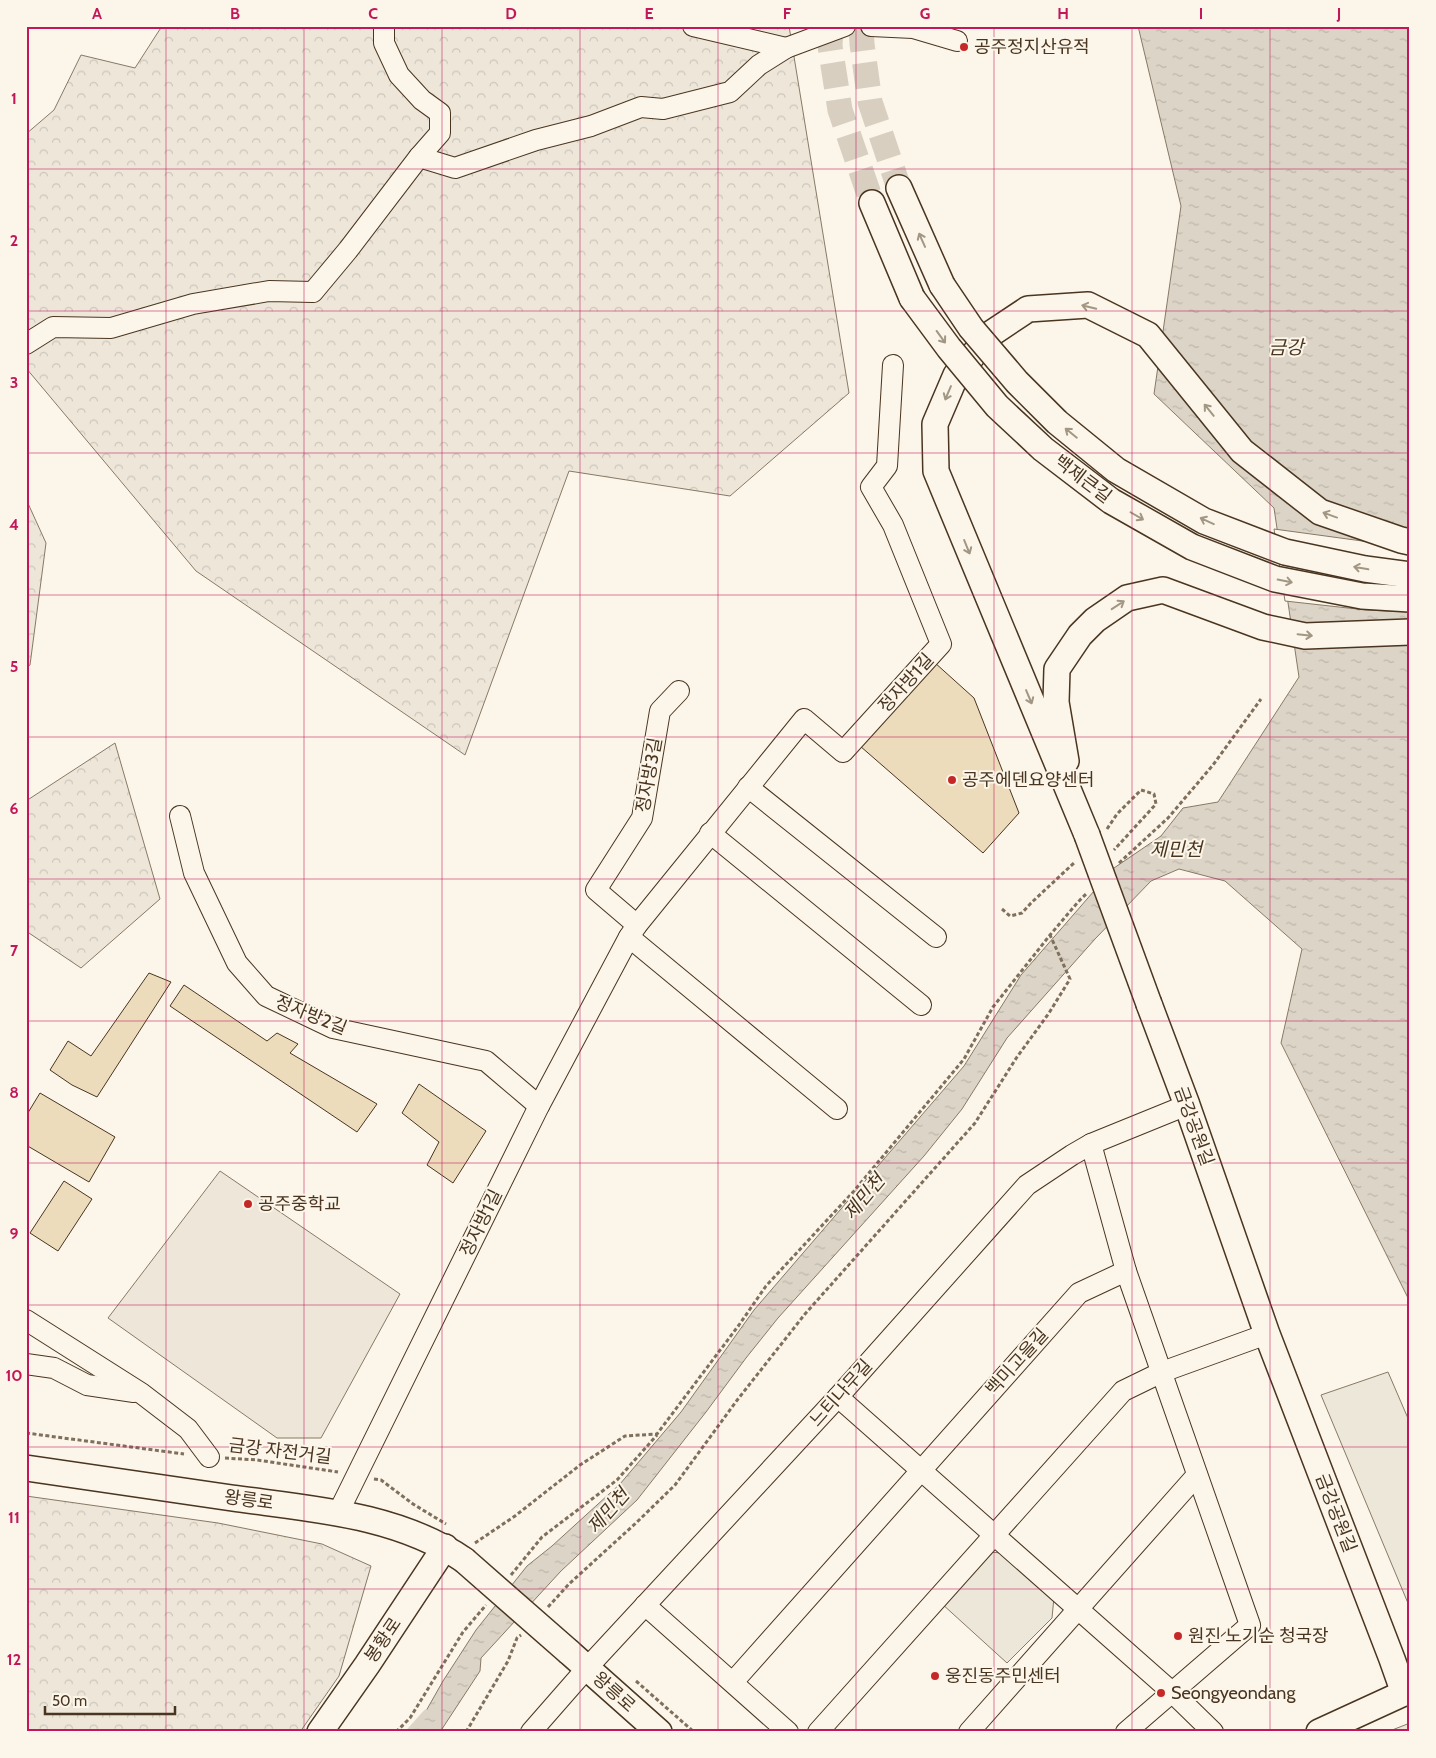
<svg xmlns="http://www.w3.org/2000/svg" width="1436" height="1758" font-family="Cabin,'Noto Sans KR',sans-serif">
	<defs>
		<pattern id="forest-crowns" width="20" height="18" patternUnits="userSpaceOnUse" patternTransform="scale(1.25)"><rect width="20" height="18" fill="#ede6d9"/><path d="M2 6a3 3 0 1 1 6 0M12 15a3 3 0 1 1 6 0" fill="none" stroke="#cdc6ba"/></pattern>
		<pattern id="water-ripples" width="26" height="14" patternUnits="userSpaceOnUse" patternTransform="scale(1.25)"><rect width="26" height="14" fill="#dcd4c6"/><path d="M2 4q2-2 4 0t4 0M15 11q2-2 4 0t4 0" fill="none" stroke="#beb7aa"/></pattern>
	</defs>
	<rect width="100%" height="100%" fill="#fbf6e9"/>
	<!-- forest -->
	<g fill="url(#forest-crowns)" stroke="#887966">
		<path d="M162,26H789L849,393L730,496L569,471L465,755L196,571L26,368V134L54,110L81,55L135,68Z"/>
		<path d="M26,499L46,543L30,665L26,668Z"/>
		<path d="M115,743L160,899L81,968L26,931V801Z"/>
		<path d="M26,1496L218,1523L322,1544L371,1566L339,1676L300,1732H26Z"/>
	</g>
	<!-- green -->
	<g fill="#ede6d9" stroke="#887966">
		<path d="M220,1171L400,1294L321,1438H277L108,1318Z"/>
		<path d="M1410,1723V1732H1387Z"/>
	</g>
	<!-- parking -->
	<g fill="#ede7d9" stroke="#887966">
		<path d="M1388,1372L1410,1423V1608L1321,1395Z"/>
		<path d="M987,1552L1003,1553L1054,1597L1052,1618L1007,1663L941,1603Z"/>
	</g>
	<!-- water -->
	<path fill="url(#water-ripples)" stroke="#887966" d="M1138,26H1410V1302L1281,1043L1302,949L1225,881L1179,869L1151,881L1095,939L1007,1038L962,1109L924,1156L778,1318L746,1358L706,1412L637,1500L561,1571L481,1658L480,1671L440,1732H408L426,1711L443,1681L476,1630L527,1566L552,1546L620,1484L681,1412L754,1310L964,1066L1021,975L1114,868L1161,836L1183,808L1218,802L1299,677L1274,508L1154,394L1181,206Z"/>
	<!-- pier -->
	<path fill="#fbf6e9" stroke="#887966" d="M1274,529L1377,543L1410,544V612L1366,610L1285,601Z"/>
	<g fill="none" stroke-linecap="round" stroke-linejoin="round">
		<!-- stream -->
		<path stroke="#dcd4c6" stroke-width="5" d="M408,1732L426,1712"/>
	</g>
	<!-- building -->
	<g fill="#ecdcbc" stroke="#4a3520">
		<path d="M934,662L974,698L1019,813L983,853L860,746Z"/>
		<path d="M149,973L171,982L97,1097L72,1085L50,1070L68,1041L91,1056Z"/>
		<path d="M184,985L267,1041L277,1033L298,1044L290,1053L377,1104L357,1132L170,1006Z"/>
		<path d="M419,1084L486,1131L453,1183L427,1165L439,1142L402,1113Z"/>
		<path d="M40,1093L115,1137L89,1182L26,1145V1116Z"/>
		<path d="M64,1181L92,1199L58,1251L30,1233Z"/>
	</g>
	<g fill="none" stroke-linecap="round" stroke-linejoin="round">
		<!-- major-tunnel -->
		<g stroke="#d8cfc1" stroke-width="25" stroke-dasharray="25 12" stroke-linecap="butt">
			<path d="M831,26L830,46L840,110L872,203"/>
			<path d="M861,26L862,44L870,102L899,188"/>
		</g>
		<!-- minor casing -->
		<g stroke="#4a3520" stroke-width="22">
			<g id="minor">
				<path d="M384,26V43L399,75L422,100L440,113V133L419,157"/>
				<path d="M693,26L786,48"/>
				<path d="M871,26L913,28L957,41"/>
				<path d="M26,344L53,327L111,328L193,304L269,291L313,292L348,250L419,157L455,168L536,140L591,126L641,107L663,109L730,92L759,65L786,48L845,26"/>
				<path d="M748,787L936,937"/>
				<path d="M180,816L194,873L237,963L266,996L333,1028L486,1061L539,1106"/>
				<path d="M710,833L921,1005"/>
				<path d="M637,925L596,890L642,818L660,711L679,691"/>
				<path d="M629,937L837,1109"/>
				<path d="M1091,1144L1126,1271L1250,1625L1126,1732"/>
				<path d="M26,1320L141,1393L188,1429L209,1457"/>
				<path d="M26,1364L54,1368L87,1385L134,1392"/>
				<path d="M838,1397L1173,1693L1213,1732"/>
				<path d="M338,1513L539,1106L629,937L637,925L804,719L843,752L941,644L893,525L871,487L887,466L893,365"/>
				<path d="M645,1605L788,1732"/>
				<path d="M733,1682L1079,1293L1126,1271"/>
				<path d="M531,1732L587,1668L838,1397L1027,1185L1072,1155L1091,1144L1187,1105"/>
				<path d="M818,1732L1123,1391L1162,1372L1267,1334"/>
				<path d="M969,1732L1197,1475"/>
			</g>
		</g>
		<!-- major casing -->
		<g stroke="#4a3520" stroke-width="28">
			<g id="major">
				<path d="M899,188L942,285"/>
				<path d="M872,203L912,298"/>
				<path d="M1066,761L1056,702L1057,669L1080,635L1095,620L1127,598L1163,590L1263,627L1305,636L1410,632"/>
				<path d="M1087,835L936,471L935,424L956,375L992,333L1028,309L1088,305L1148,335L1242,451L1320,512L1401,540L1410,542"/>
				<path d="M1149,1004L1187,1105L1267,1334L1392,1659L1404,1693"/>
				<path d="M26,1468C95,1478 164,1488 232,1498C311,1509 397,1514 464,1560"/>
				<path d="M569,1652L659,1732"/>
				<path d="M320,1732L367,1665L445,1547"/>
				<path d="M1319,1732L1404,1693L1410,1691"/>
			</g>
		</g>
		<!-- path -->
		<g stroke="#7f6f5c" stroke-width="3" stroke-dasharray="4 2.5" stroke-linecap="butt">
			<path d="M1107,829L1117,814L1141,790L1154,794L1156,804L1114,850"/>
			<path d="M1119,863L1168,818L1213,765L1261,699"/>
			<path d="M1002,909L1010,916L1022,913L1031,903L1075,862"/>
			<path d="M26,1433L184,1454"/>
			<path d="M225,1458L257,1460L338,1472"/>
			<path d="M374,1479L381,1480L413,1504L446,1524"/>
			<path d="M475,1543L515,1516L580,1465L625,1436L657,1434L739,1325L766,1286L854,1191L964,1059L993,1007L1050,935L1078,902L1087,893"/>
			<path d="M511,1575L542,1537L617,1480L657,1435"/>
			<path d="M548,1607L569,1584L636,1523L675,1485L738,1399L805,1314L975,1123L1017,1057L1049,1013L1070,979L1050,935"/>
			<path d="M636,1681L694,1732"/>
			<path d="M396,1732L410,1718L463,1632L486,1605"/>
			<path d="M466,1732L508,1661L517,1638L521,1635"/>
		</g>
		<!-- minor -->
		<use href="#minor" stroke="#fbf6e9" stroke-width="20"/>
		<!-- major -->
		<use href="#major" stroke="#fbf6e9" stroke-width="25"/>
		<!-- major-bridge casing -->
		<g stroke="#4a3520" stroke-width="28" stroke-linecap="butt">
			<g id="major-bridge">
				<path d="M942,285L971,328L1017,382L1057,422L1116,470L1204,521L1285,552L1365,569L1410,575"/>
				<path d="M912,298L949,348L997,406L1043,449L1111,501L1192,547L1275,579L1362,596L1410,599"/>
				<path d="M1087,835L1149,1004"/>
				<path d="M464,1560L569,1652"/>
			</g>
		</g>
		<!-- major-bridge -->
		<use href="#major-bridge" stroke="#fbf6e9" stroke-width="25"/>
	</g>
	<!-- one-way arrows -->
	<defs><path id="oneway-shaft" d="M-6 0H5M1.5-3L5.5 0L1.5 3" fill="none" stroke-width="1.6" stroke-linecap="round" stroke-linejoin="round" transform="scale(1.25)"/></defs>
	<g stroke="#a29684">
		<use href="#oneway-shaft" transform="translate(922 240) rotate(-114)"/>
		<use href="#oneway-shaft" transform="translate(1089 307) rotate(-166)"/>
		<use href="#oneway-shaft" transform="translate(941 337) rotate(54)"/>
		<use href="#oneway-shaft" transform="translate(948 393) rotate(113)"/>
		<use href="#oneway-shaft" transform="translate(1209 410) rotate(-129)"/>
		<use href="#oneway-shaft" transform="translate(1071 433) rotate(-141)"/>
		<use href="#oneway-shaft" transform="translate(1330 515) rotate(-160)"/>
		<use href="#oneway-shaft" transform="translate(1137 516) rotate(30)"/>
		<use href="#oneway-shaft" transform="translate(1207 521) rotate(-155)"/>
		<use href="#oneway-shaft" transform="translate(967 547) rotate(68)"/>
		<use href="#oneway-shaft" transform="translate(1361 568) rotate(-170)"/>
		<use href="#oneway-shaft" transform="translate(1285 581) rotate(11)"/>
		<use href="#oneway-shaft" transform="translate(1118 605) rotate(-33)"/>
		<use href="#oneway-shaft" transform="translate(1305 635) rotate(6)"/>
		<use href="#oneway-shaft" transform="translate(1029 697) rotate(67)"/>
	</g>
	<!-- grid -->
	<path fill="none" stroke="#c2185b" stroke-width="1" stroke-opacity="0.55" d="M166,26V1732M304,26V1732M442,26V1732M580,26V1732M718,26V1732M856,26V1732M994,26V1732M1132,26V1732M1270,26V1732M26,169H1410M26,311H1410M26,453H1410M26,595H1410M26,737H1410M26,879H1410M26,1021H1410M26,1163H1410M26,1305H1410M26,1447H1410M26,1589H1410"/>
	<!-- markers -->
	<g fill="#c62828" stroke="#fbf6e9" stroke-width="2">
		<circle cx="964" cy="47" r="5"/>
		<circle cx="952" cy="780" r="5"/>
		<circle cx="248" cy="1204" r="5"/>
		<circle cx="1178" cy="1636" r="5"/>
		<circle cx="935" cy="1676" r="5"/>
		<circle cx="1161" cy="1693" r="5"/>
	</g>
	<g text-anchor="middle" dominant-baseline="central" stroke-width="4" stroke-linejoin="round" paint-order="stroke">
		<!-- poi labels -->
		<g font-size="18" fill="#4a3520" stroke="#fbf6e9" text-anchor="start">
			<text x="974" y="47">공주정지산유적</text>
			<text x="962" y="780">공주에덴요양센터</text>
			<text x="258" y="1204">공주중학교</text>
			<text x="1188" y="1636">원진 노기순 청국장</text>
			<text x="945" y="1676">웅진동주민센터</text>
			<text x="1171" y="1693">Seongyeondang</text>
		</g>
		<!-- street labels -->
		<g font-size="18" fill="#4a3520" stroke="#fbf6e9">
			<text transform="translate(1083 479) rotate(37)">백제큰길</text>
			<text transform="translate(906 683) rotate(-48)">정자방1길</text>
			<text transform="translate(649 775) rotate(-80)">정자방3길</text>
			<text transform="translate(311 1015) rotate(22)">정자방2길</text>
			<text transform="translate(1194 1126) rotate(70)">금강공원길</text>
			<text transform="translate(481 1223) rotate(-64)">정자방1길</text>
			<text transform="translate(1017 1362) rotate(-48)">백미고을길</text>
			<text transform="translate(841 1393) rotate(-48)">느티나무길</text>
			<text transform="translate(280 1451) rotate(7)">금강 자전거길</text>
			<text transform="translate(249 1500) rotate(8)">왕릉로</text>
			<text transform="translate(1336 1513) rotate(69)">금강공원길</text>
			<text transform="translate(383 1640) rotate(-56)">봉황로</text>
			<text transform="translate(614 1692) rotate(42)">왕릉로</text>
		</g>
		<!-- water labels -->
		<g font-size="19" font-style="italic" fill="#4a3520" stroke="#fbf6e9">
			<text x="1286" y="347">금강</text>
			<text x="1176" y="849">제민천</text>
			<text transform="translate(864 1197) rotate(-50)">제민천</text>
			<text transform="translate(608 1511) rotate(-49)">제민천</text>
		</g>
	</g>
	<!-- border -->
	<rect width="1436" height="1758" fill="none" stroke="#fbf6e9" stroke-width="55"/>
	<!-- scale -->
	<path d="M45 1706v8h130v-8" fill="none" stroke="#4a3520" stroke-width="2.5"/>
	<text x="52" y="1706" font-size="15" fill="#4a3520" stroke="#fbf6e9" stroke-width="4" paint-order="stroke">50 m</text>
	<rect x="28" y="28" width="1380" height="1702" fill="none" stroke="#c2185b" stroke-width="2"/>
	<g font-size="16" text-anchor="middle" font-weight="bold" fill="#c2185b">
		<text x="97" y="19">A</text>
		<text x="235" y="19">B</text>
		<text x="373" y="19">C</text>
		<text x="511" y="19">D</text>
		<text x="649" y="19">E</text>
		<text x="787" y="19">F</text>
		<text x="925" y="19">G</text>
		<text x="1063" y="19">H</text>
		<text x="1201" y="19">I</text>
		<text x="1339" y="19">J</text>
		<text x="14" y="104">1</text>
		<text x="14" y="246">2</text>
		<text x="14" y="388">3</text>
		<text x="14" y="530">4</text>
		<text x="14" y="672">5</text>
		<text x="14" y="814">6</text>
		<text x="14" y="956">7</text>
		<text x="14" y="1098">8</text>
		<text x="14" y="1239">9</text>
		<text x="14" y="1381">10</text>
		<text x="14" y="1523">11</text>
		<text x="14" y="1665">12</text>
	</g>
</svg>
